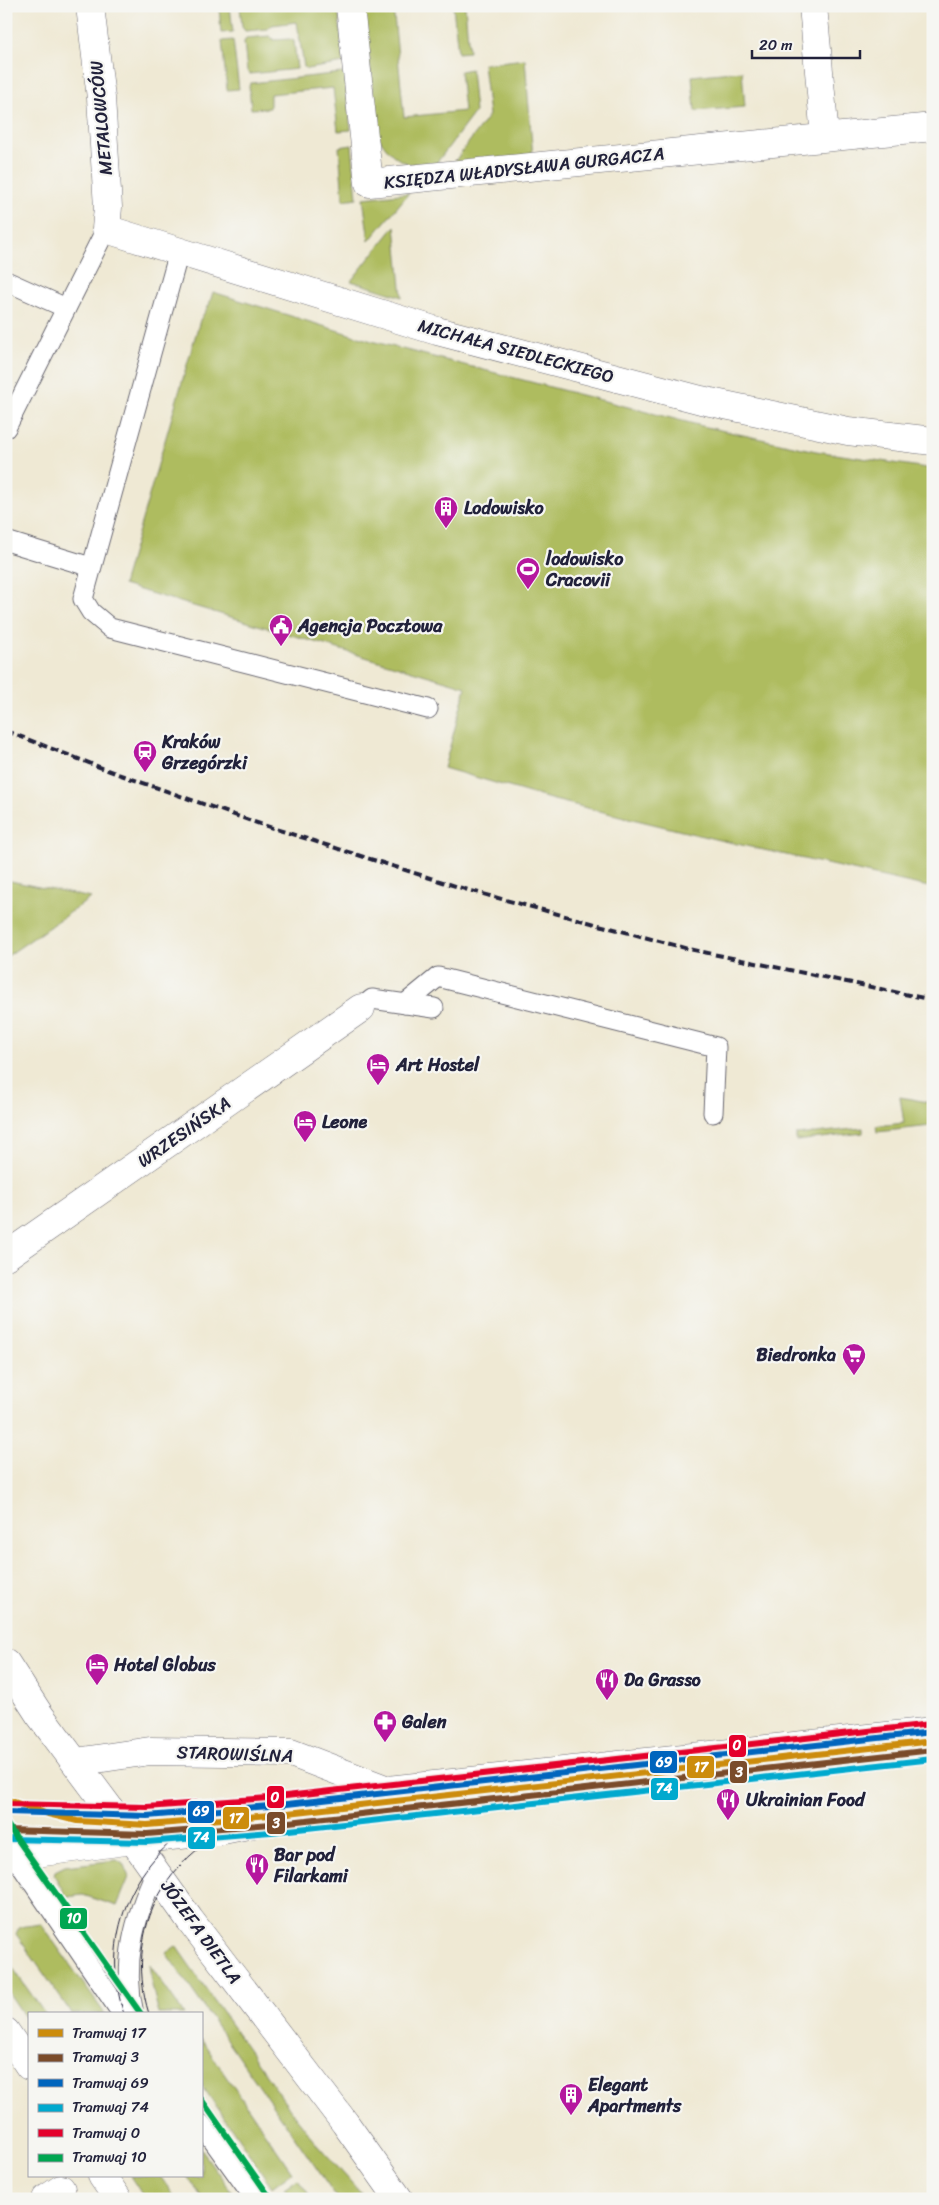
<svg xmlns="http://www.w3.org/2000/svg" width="939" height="2205" font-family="Sriracha,sans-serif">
	<rect width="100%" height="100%" fill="#f6f6f2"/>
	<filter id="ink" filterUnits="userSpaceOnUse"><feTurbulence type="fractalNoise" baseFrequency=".02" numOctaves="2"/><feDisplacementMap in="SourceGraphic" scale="10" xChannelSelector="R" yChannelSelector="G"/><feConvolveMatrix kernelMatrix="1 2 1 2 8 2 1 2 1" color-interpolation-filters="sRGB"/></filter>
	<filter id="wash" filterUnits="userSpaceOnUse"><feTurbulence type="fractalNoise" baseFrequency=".0096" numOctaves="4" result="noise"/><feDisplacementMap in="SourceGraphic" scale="20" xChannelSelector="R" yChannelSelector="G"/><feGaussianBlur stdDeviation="1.12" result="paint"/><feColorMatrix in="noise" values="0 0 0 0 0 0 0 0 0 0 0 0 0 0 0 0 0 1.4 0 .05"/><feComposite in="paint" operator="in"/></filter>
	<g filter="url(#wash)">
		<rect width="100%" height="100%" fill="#efe9d4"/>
		<!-- green -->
		<g fill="#aebc5f" stroke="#686f4d">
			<path d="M219,6H230L233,32L221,33Z"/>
			<path d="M240,6H338L344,63L307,69L304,67L297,22L272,25L268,29L245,31L242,27Z"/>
			<path d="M363,6H393L404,117L464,111L460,71L471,69L475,112L435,165C406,167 393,161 378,136Z"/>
			<path d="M453,6H465L469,52L458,53Z"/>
			<path d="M270,36L274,40L290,39L294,41L297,69L250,74L247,71L244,42L246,38Z"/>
			<path d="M233,40L239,89L227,90L222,41Z"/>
			<path d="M525,59L533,157L452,165L489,115L483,64Z"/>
			<path d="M742,71L745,107L695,111L692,76Z"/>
			<path d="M342,73L345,76L351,130L338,131L333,88L270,94V108L251,109L249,86L251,83Z"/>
			<path d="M352,145L357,198L343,200L339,147Z"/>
			<path d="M409,193L369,241L363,198Z"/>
			<path d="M395,226L402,297L351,281Z"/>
			<path d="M213,292L375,342L702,426L816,451L933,469V888L715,839L550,799L444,768L466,687L123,585L200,320L209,305Z"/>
			<path d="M6,880L91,898L6,957Z"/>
			<path d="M900,1097L933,1103V1124L931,1126L877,1132L876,1126L904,1123Z"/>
			<path d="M863,1128V1133L796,1141V1135Z"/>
			<path d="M117,1860L123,1864L129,1877L117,1906L83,1895L67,1897L54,1875L55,1871L65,1866Z"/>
			<path d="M41,1924L105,2014H72L16,1934L19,1927Z"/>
			<path d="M176,1946L295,2116L318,2145L366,2199H338L166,1953Z"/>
			<path d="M6,1958L45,2014H29V2023L6,1989Z"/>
			<path d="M149,1964L184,2014H159L152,1986Z"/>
			<path d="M201,2039L292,2172L272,2187L201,2084Z"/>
			<path d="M201,2149L237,2199H203L187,2176H201Z"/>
			<path d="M130,2176H160L176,2199H145Z"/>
			<path d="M298,2179L312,2199H291L284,2189Z"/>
		</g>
	</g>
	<g filter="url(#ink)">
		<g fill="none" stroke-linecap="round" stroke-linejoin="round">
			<!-- service casing -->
			<g stroke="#6a6871" stroke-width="21">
				<g id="service">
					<path d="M179,252L83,599L91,612L110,628L428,709"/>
					<path d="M6,281L66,308"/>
					<path d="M6,428L106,229"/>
					<path d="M6,541L91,567"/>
					<path d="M405,1004L438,977L716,1047L713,1113"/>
					<path d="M361,1008L372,999L434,1008"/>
					<path d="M9,1848L122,2014"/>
					<path d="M134,2014C122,1962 134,1919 156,1871"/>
					<path d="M201,2124L255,2199"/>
				</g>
			</g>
			<!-- minor casing -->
			<g stroke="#6a6871" stroke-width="29">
				<g id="minor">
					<path d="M90,6L101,98L108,207L106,229L437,331L701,400L848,431L933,441"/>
					<path d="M350,6L369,183L933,127"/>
					<path d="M813,6L825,137"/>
					<path d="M6,1256L361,1008"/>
					<path d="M46,2199L61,2189"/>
				</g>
			</g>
			<!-- tertiary casing -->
			<g stroke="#6a6871" stroke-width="29">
				<g id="tertiary">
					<path d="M6,1663L39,1714L133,1840L190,1920L345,2123L399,2199"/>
					<path d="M76,1762L150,1751L291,1753L388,1790"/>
					<path d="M6,1857L133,1840L218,1831L273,1820L388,1790L933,1731"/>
					<path d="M6,2032L29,2066"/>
					<path d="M102,2176L118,2199"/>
				</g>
			</g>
			<!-- service -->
			<use href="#service" stroke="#fff" stroke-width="19"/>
			<!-- minor -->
			<use href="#minor" stroke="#fff" stroke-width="28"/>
			<!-- tertiary -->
			<use href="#tertiary" stroke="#fff" stroke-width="28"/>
			<!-- tram -->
			<g stroke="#22223b" stroke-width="1">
				<path d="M124,2014C99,1939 131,1862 197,1823C217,1810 240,1806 262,1800"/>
				<path d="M149,2014C120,1920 177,1836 270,1815"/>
			</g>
			<!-- rail -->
			<path stroke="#22223b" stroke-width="4" stroke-dasharray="8 4" stroke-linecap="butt" d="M6,731L115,773L260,824L468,890L689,949L933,1000"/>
			<!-- tram-1 casing -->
			<g stroke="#f6f6f2" stroke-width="10">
				<path id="tram-1" d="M6,1799L48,1814L77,1821L147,1825L270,1815L933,1741"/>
			</g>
			<!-- tram-2 casing -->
			<g stroke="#f6f6f2" stroke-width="10">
				<path id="tram-2" d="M6,1830L147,1834L271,1824L933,1750"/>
			</g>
			<!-- tram-3 casing -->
			<g stroke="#f6f6f2" stroke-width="10">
				<path id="tram-3" d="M6,1812L147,1816L269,1806L932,1732"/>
			</g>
			<!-- tram-4 casing -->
			<g stroke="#f6f6f2" stroke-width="10">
				<path id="tram-4" d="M6,1839L147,1842L271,1832L933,1759"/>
			</g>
			<!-- tram-5 casing -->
			<g stroke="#f6f6f2" stroke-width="10">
				<path id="tram-5" d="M6,1804L147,1807L268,1798L931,1724"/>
			</g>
			<!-- tram-6 casing -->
			<g stroke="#f6f6f2" stroke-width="10">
				<g id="tram-6">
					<path d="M6,1823L141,2014"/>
					<path d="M201,2099L271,2199"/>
				</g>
			</g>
			<!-- tram-1 -->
			<use href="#tram-1" stroke="#cc8c0c" stroke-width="6"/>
			<!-- tram-2 -->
			<use href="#tram-2" stroke="#7a4b2a" stroke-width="6"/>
			<!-- tram-3 -->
			<use href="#tram-3" stroke="#0065bd" stroke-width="6"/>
			<!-- tram-4 -->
			<use href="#tram-4" stroke="#00a9ce" stroke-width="6"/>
			<!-- tram-5 -->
			<use href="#tram-5" stroke="#e4002b" stroke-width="6"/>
			<!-- tram-6 -->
			<use href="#tram-6" stroke="#00a651" stroke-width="6"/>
		</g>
	</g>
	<!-- icons -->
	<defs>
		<g id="building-pin" transform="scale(1.25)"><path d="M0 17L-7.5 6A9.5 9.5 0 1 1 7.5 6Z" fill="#b5179e" stroke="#f6f6f2"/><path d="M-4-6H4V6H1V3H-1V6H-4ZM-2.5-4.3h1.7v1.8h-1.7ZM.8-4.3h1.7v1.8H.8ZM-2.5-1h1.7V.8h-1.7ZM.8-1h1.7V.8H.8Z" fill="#fff"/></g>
		<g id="stadium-pin" transform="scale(1.25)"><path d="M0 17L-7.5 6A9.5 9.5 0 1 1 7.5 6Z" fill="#b5179e" stroke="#f6f6f2"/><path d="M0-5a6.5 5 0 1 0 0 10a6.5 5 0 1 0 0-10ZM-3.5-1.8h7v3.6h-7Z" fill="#fff"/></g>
		<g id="civic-pin" transform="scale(1.25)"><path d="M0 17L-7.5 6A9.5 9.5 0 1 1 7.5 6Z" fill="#b5179e" stroke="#f6f6f2"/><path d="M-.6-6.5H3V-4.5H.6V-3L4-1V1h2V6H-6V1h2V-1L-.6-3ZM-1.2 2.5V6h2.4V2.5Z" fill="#fff"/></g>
		<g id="station-pin" transform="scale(1.25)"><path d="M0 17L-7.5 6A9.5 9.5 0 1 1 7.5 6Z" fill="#b5179e" stroke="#f6f6f2"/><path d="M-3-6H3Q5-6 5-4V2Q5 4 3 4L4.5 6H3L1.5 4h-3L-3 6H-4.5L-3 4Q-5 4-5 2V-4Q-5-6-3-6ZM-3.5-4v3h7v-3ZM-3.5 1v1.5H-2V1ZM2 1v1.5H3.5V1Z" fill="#fff"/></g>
		<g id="hotel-pin" transform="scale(1.25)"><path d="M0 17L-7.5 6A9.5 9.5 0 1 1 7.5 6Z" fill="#b5179e" stroke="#f6f6f2"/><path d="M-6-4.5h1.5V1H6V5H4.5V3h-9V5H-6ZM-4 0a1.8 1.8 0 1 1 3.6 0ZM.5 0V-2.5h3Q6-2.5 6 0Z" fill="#fff"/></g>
		<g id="supermarket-pin" transform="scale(1.25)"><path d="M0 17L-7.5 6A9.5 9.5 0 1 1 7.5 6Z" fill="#b5179e" stroke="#f6f6f2"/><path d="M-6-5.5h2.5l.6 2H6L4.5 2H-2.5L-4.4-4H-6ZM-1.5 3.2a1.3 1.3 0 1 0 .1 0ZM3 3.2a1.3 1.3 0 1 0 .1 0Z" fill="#fff"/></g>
		<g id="restaurant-pin" transform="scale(1.25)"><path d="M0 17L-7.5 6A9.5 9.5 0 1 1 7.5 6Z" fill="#b5179e" stroke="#f6f6f2"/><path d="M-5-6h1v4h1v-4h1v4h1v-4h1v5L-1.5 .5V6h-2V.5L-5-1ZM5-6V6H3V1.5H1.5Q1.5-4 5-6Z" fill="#fff"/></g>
		<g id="pharmacy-pin" transform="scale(1.25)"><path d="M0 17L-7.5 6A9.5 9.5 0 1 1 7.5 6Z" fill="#b5179e" stroke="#f6f6f2"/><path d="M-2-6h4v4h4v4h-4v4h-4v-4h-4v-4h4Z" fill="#fff"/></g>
	</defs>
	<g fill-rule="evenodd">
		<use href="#building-pin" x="446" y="508"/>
		<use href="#stadium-pin" x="528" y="569"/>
		<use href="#civic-pin" x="281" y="626"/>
		<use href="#station-pin" x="145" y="752"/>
		<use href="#hotel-pin" x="378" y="1065"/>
		<use href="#hotel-pin" x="305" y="1122"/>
		<use href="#supermarket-pin" x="854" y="1355"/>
		<use href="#hotel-pin" x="97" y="1665"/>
		<use href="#restaurant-pin" x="607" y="1680"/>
		<use href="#pharmacy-pin" x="385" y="1722"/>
		<use href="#restaurant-pin" x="728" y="1800"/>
		<use href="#restaurant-pin" x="257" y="1865"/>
		<use href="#building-pin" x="571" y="2095"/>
	</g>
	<g text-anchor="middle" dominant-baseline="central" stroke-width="4.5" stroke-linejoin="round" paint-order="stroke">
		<!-- street labels -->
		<g font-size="18" fill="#22223b" stroke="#f6f6f2">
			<text transform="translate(101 118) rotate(-95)">METALOWCÓW</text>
			<text transform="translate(524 168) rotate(-6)">KSIĘDZA WŁADYSŁAWA GURGACZA</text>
			<text transform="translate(516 351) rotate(15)">MICHAŁA SIEDLECKIEGO</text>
			<text transform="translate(184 1132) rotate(-35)">WRZESIŃSKA</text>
			<text transform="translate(235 1754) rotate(2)">STAROWIŚLNA</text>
			<text transform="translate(201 1932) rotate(54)">JÓZEFA DIETLA</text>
		</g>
		<!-- poi labels -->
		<g font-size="18" font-weight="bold" fill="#22223b" stroke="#f6f6f2" text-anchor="start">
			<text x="464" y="508">Lodowisko</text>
			<text x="546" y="559">lodowisko<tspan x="546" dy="21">Cracovii</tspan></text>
			<text x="298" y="626">Agencja Pocztowa</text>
			<text x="162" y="742">Kraków<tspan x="162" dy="21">Grzegórzki</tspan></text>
			<text x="396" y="1065">Art Hostel</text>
			<text x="322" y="1122">Leone</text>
			<text x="836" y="1355" text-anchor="end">Biedronka</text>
			<text x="114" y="1665">Hotel Globus</text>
			<text x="624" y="1680">Da Grasso</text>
			<text x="402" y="1722">Galen</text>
			<text x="746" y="1800">Ukrainian Food</text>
			<text x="274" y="1855">Bar pod<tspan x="274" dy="21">Filarkami</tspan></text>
			<text x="588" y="2085">Elegant<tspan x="588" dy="21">Apartments</tspan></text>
		</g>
	</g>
	<g stroke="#f6f6f2" stroke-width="2">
		<rect x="728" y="1734" width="19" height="24" rx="5" fill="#e4002b"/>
		<rect x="649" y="1750" width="29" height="24" rx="5" fill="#0065bd"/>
		<rect x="686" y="1755" width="29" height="24" rx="5" fill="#cc8c0c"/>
		<rect x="729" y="1760" width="19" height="24" rx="5" fill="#7a4b2a"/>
		<rect x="650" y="1777" width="29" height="24" rx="5" fill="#00a9ce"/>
		<rect x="266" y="1785" width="19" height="24" rx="5" fill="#e4002b"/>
		<rect x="187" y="1800" width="28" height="24" rx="5" fill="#0065bd"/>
		<rect x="222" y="1806" width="28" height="24" rx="5" fill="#cc8c0c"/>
		<rect x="266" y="1811" width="20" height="24" rx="5" fill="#7a4b2a"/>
		<rect x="187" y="1826" width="29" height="24" rx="5" fill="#00a9ce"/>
		<rect x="59" y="1907" width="29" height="23" rx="5" fill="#00a651"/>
	</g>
	<g font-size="14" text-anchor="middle" font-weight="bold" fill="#fff">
		<text x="737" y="1750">0</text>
		<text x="664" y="1767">69</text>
		<text x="701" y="1772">17</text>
		<text x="739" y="1777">3</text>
		<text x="664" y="1793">74</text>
		<text x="275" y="1802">0</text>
		<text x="201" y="1816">69</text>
		<text x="236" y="1823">17</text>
		<text x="276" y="1828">3</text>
		<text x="201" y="1842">74</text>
		<text x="74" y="1923">10</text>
	</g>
	<!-- margin -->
	<rect width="939" height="2205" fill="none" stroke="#f6f6f2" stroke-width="25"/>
	<!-- legend -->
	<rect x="28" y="2012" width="175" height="165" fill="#f6f6f2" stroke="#a1a1a9"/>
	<rect x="38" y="2029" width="25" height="8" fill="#cc8c0c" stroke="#a1a1a9"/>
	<text x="72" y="2038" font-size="15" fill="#22223b">Tramwaj 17</text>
	<rect x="38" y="2054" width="25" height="8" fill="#7a4b2a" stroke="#a1a1a9"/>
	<text x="72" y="2062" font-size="15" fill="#22223b">Tramwaj 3</text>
	<rect x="38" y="2079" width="25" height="8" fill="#0065bd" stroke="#a1a1a9"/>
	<text x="72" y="2088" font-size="15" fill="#22223b">Tramwaj 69</text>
	<rect x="38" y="2104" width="25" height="8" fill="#00a9ce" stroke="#a1a1a9"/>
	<text x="72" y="2112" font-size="15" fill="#22223b">Tramwaj 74</text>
	<rect x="38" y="2129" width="25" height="8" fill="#e4002b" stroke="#a1a1a9"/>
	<text x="72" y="2138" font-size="15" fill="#22223b">Tramwaj 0</text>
	<rect x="38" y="2154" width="25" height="8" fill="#00a651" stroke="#a1a1a9"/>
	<text x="72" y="2162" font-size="15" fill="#22223b">Tramwaj 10</text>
	<!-- scale -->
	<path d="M752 50v8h108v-8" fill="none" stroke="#22223b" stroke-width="2.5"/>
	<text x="759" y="50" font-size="15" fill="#22223b" stroke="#f6f6f2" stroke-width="4" paint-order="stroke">20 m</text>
</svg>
